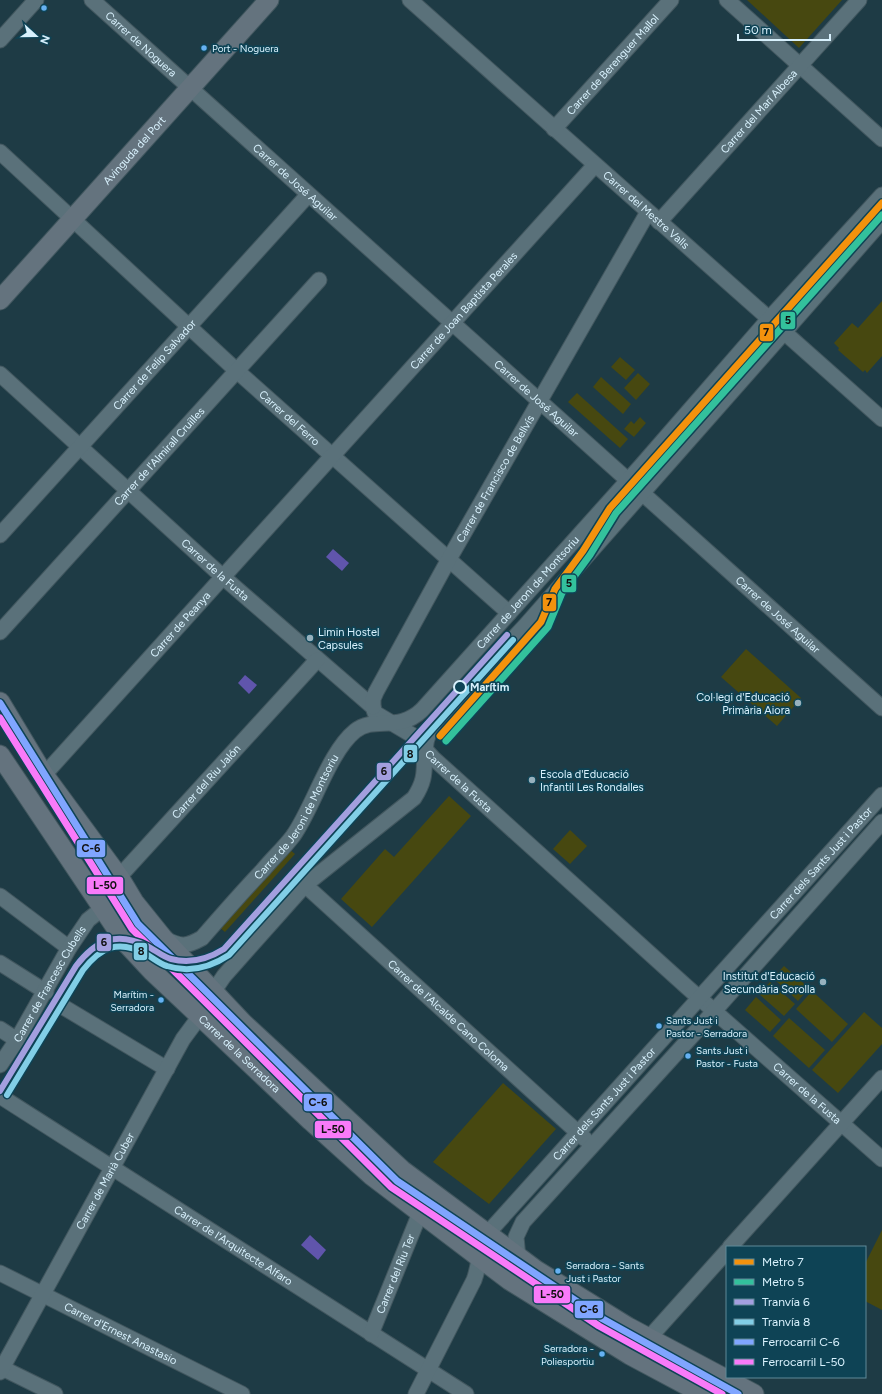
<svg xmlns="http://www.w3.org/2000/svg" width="882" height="1394" font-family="Figtree,sans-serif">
	<rect width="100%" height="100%" fill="#1e3b45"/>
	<!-- green -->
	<g fill="#474810">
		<path d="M747,0H842L799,48Z"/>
		<path d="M882,301V356L867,373L865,370L863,372L838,350L839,348L834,343L852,323L858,328Z"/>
		<path d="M620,357L635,370L626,380L611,367Z"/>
		<path d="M638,373L650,384L636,400L624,388Z"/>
		<path d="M601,377L631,404L623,414L593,387Z"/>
		<path d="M577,393L628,439L620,448L568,402Z"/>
		<path d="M640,417L646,423L634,437L624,429L631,421L634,424Z"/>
		<path d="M746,649L801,698L777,726L721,677Z"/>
		<path d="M449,796L471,816L372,927L341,899L385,849L394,857Z"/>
		<path d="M570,830L587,846L570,864L553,849Z"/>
		<path d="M289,849L295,854L225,932L219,927Z"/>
		<path d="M784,966L809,988L798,1001L773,978Z"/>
		<path d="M770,982L795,1004L784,1016L759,994Z"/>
		<path d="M812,991L848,1024L832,1042L796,1009Z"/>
		<path d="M756,997L781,1020L770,1032L745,1010Z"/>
		<path d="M864,1012L882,1028V1044L838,1093L812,1070Z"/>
		<path d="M789,1018L825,1050L809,1068L773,1036Z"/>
		<path d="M503,1083L556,1129L489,1204L433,1162Z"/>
		<path d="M882,1230V1310L865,1301V1264Z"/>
	</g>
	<!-- water -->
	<g fill="#6055ac">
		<path d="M333,549L349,563L342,571L326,557Z"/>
		<path d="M245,675L257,685L249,694L238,683Z"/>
		<path d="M310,1235L326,1250L318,1260L301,1245Z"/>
	</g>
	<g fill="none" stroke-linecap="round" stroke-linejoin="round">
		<!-- minor casing -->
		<g stroke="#42575f" stroke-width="17">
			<g id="minor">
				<path id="s1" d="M92,0L882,708"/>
				<path id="s2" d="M410,0L882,419"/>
				<path d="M727,0L882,139"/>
				<path d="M0,40L36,0"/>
				<path id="s3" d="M554,129L671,0"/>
				<path id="s4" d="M0,152L237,371L509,613"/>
				<path id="s5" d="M659,222L859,0"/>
				<path id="s6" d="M0,374L223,577L373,707L375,713L412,735L433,758L688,988L882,1159"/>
				<path id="s7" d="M0,535L308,195"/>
				<path id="s8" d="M0,632L319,280"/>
				<path id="s9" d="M373,707V699L376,692L449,559L648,212"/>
				<path id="s10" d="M44,775L595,165"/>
				<path id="s11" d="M305,885L585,1139"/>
				<path d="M0,896L69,948"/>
				<path id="s12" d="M165,939C181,947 186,947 202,938C222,915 242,892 263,870C272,859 284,848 293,836C313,808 329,752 355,731C375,715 398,733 422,710L641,466L768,320L882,195"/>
				<path d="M0,963L46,992"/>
				<path d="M60,1005L167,1069"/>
				<path d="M0,1029L17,1040"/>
				<path id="s13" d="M0,1065L17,1040L69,948L88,920L103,908L119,877L317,660"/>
				<path id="s14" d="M0,1096L466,1394"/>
				<path d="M730,1247L882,1078"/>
				<path d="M518,1258L516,1237L523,1222L700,1027L882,822"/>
				<path id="s15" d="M0,1273L242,1394"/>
				<path id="s16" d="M371,1334L420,1213"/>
				<path d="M649,1338L727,1251"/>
				<path d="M0,1367L55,1394"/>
				<path id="s17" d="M0,1372L183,1039L200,1016L213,992L224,976L305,885L414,798C429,775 422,767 426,743C427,735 432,729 435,722L525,626L882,221"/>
				<path id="s18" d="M416,1394L474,1280C480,1265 478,1249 487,1234L882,795"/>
			</g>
		</g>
		<!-- major casing -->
		<g stroke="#42575f" stroke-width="21">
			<g id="major">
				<path id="s19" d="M0,300L269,0"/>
				<path d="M0,702L44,775L119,877L134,902L163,938L243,1023L402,1170L536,1270L628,1327L754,1394"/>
				<path id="s20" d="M0,755L126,943L152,971L311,1121L372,1176L509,1280L630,1355L703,1394"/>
			</g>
		</g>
		<!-- minor -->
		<use href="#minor" stroke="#5a717a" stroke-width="15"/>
		<!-- major -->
		<use href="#major" stroke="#64737e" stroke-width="19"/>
		<!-- rail-1 casing -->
		<g stroke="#0e4355" stroke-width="10">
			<path id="rail-1" d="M0,703L138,924L397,1181L603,1319L738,1394"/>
		</g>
		<!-- rail-2 casing -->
		<g stroke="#0e4355" stroke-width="10">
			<path id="rail-2" d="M0,718L132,929L391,1187L599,1326L722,1394"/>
		</g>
		<!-- rail-1 -->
		<use href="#rail-1" stroke="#80a5ff" stroke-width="7"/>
		<!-- rail-2 -->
		<use href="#rail-2" stroke="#f97af9" stroke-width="7"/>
		<!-- tram-1 casing -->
		<g stroke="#0e4355" stroke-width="9">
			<path id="tram-1" d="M0,1091L76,966C96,940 116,931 147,946C155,950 163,957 171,959C190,964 208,959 224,949L507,635"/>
		</g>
		<!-- tram-2 casing -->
		<g stroke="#0e4355" stroke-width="9">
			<path id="tram-2" d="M7,1095L83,970C101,947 118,939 146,954C153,958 160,964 167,966C189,973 211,967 229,955L513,640"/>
		</g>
		<!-- tram-1 -->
		<use href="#tram-1" stroke="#a39fdf" stroke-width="6"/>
		<!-- tram-2 -->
		<use href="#tram-2" stroke="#82cee6" stroke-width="6"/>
		<!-- metro-1 casing -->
		<g stroke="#0e4355" stroke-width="10">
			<path id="metro-1" d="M440,736L541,622L555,589L583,551L610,508L882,203"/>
		</g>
		<!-- metro-2 casing -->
		<g stroke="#0e4355" stroke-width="10">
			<path id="metro-2" d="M446,741L548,627L562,593L590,555L616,513L882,215"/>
		</g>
		<!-- metro-1 -->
		<use href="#metro-1" stroke="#f3920d" stroke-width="7"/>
		<!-- metro-2 -->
		<use href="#metro-2" stroke="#33c19c" stroke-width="7"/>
	</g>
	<!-- markers -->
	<g fill="#66b1f2" stroke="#0e4355" stroke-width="1.5">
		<circle cx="44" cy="8" r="3.5"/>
		<circle cx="204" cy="48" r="3.5"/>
		<circle cx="161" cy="1000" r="3.5"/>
		<circle cx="659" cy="1026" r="3.5"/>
		<circle cx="688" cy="1056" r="3.5"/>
		<circle cx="558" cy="1271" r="3.5"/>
		<circle cx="602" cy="1354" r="3.5"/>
	</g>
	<g fill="#97b1bd" stroke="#0e4355" stroke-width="1.5">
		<circle cx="310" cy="638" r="4"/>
		<circle cx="798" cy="703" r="4"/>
		<circle cx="532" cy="780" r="4"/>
		<circle cx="823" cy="982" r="4"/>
	</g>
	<circle fill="#0e4355" stroke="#d8f1fd" stroke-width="2" cx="460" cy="687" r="6"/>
	<g text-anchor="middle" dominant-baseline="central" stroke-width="3.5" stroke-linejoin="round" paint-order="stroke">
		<!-- bus labels -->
		<g font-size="10" fill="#d8f1fd" stroke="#0e4355" text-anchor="start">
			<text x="212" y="48">Port - Noguera</text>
			<text x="154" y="994" text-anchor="end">Marítim -<tspan x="154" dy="13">Serradora</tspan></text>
			<text x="666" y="1020">Sants Just i<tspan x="666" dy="13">Pastor - Serradora</tspan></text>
			<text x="696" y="1050">Sants Just i<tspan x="696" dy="13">Pastor - Fusta</tspan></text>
			<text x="566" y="1265">Serradora - Sants<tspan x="566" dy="13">Just i Pastor</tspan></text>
			<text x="594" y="1348" text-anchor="end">Serradora -<tspan x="594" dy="13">Poliesportiu</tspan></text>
		</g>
		<!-- street labels -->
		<g font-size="11" fill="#d8f1fd" stroke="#0e4355">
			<text stroke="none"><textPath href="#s1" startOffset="66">Carrer de Noguera</textPath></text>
			<text stroke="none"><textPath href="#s3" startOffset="87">Carrer de Berenguer Mallol</textPath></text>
			<text stroke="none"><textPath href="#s5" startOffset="149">Carrer del Marí Albesa</textPath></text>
			<text stroke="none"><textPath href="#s19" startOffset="201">Avinguda del Port</textPath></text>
			<text stroke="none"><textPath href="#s1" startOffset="273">Carrer de José Aguilar</textPath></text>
			<text stroke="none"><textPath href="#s2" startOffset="316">Carrer del Mestre Valls</textPath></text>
			<text stroke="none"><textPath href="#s10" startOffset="626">Carrer de Joan Baptista Perales</textPath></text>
			<text stroke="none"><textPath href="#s7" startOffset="230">Carrer de Felip Salvador</textPath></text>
			<text stroke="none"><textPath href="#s1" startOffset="597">Carrer de José Aguilar</textPath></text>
			<text stroke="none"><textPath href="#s4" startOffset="393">Carrer del Ferro</textPath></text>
			<text stroke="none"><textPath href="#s8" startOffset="237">Carrer de l'Almirall Cruïlles</textPath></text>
			<text stroke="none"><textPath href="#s9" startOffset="260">Carrer de Francisco de Bellvís</textPath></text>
			<text stroke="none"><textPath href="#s6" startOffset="291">Carrer de la Fusta</textPath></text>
			<text stroke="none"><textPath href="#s12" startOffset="529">Carrer de Jeroni de Montsoriu</textPath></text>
			<text stroke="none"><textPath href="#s1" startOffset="921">Carrer de José Aguilar</textPath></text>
			<text stroke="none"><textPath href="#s10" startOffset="203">Carrer de Peanya</textPath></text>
			<text stroke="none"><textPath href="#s13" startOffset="353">Carrer del Riu Jalón</textPath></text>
			<text stroke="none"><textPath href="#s6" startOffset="615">Carrer de la Fusta</textPath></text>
			<text stroke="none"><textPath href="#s12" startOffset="194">Carrer de Jeroni de Montsoriu</textPath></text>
			<text stroke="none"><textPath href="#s18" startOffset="675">Carrer dels Sants Just i Pastor</textPath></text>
			<text stroke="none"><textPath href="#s13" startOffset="95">Carrer de Francesc Cubells</textPath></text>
			<text stroke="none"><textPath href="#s11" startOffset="194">Carrer de l'Alcalde Cano Coloma</textPath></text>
			<text stroke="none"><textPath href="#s20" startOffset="385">Carrer de la Serradora</textPath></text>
			<text stroke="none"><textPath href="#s6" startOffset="1083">Carrer de la Fusta</textPath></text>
			<text stroke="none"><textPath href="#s18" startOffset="351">Carrer dels Sants Just i Pastor</textPath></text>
			<text stroke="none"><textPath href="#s17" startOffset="218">Carrer de Marià Cuber</textPath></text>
			<text stroke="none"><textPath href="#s14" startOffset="277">Carrer de l'Arquitecte Alfaro</textPath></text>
			<text stroke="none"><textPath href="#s16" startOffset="65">Carrer del Riu Ter</textPath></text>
			<text stroke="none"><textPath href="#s15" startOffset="135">Carrer d'Ernest Anastasio</textPath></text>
		</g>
		<!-- poi labels -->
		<g font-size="11" fill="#d8f1fd" stroke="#0e4355" text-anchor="start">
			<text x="318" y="632">Limin Hostel<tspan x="318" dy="13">Capsules</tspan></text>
			<text x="790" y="697" text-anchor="end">Col·legi d'Educació<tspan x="790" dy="13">Primària Aiora</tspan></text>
			<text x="540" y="774">Escola d'Educació<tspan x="540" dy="13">Infantil Les Rondalles</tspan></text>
			<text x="815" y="976" text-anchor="end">Institut d'Educació<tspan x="815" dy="13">Secundària Sorolla</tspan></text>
		</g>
		<!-- stop labels -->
		<g font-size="11" font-weight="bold" fill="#d8f1fd" stroke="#0e4355" text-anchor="start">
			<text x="470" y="687">Marítim</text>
		</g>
	</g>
	<g stroke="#0e4355" stroke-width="1.5">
		<rect x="780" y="311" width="16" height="19" rx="4" fill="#33c19c"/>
		<rect x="759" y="323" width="15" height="19" rx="4" fill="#f3920d"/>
		<rect x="561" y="574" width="16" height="19" rx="4" fill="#33c19c"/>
		<rect x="542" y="593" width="15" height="19" rx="4" fill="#f3920d"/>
		<rect x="403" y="744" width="15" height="19" rx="4" fill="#82cee6"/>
		<rect x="376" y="762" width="16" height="19" rx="4" fill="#a39fdf"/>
		<rect x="76" y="839" width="30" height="19" rx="4" fill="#80a5ff"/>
		<rect x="86" y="876" width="38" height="19" rx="4" fill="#f97af9"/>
		<rect x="96" y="933" width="16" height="19" rx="4" fill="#a39fdf"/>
		<rect x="133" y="942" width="15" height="19" rx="4" fill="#82cee6"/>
		<rect x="303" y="1093" width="30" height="19" rx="4" fill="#80a5ff"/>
		<rect x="314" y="1120" width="38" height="19" rx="4" fill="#f97af9"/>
		<rect x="533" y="1285" width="38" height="19" rx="4" fill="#f97af9"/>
		<rect x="574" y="1300" width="30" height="19" rx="4" fill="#80a5ff"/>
	</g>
	<g font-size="11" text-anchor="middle" font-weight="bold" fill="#111">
		<text x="788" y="324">5</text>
		<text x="766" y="336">7</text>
		<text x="569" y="587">5</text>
		<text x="549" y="606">7</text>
		<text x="410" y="758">8</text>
		<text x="384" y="775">6</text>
		<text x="91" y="852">C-6</text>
		<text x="105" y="889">L-50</text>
		<text x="104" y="946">6</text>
		<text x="141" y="955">8</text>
		<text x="318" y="1106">C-6</text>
		<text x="333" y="1133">L-50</text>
		<text x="552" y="1298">L-50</text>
		<text x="589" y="1313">C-6</text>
	</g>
	<!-- legend -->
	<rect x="726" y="1246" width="140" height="132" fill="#0e4355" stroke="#5f8998"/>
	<rect x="734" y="1259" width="20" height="6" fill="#f3920d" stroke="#5f8998"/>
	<text x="762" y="1266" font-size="12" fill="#d8f1fd">Metro 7</text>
	<rect x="734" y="1279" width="20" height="6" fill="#33c19c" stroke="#5f8998"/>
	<text x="762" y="1286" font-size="12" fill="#d8f1fd">Metro 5</text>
	<rect x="734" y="1299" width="20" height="6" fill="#a39fdf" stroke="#5f8998"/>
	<text x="762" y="1306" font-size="12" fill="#d8f1fd">Tranvía 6</text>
	<rect x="734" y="1319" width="20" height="6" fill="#82cee6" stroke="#5f8998"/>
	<text x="762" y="1326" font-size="12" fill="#d8f1fd">Tranvía 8</text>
	<rect x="734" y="1339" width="20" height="6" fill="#80a5ff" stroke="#5f8998"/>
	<text x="762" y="1346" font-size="12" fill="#d8f1fd">Ferrocarril C-6</text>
	<rect x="734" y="1359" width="20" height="6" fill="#f97af9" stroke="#5f8998"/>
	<text x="762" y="1366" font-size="12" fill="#d8f1fd">Ferrocarril L-50</text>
	<!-- north arrow -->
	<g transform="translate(36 36) rotate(111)" stroke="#0e4355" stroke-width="3" paint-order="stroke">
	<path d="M0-3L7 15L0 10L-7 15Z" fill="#d8f1fd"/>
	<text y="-6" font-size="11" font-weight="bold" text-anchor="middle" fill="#d8f1fd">N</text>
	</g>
	<!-- scale -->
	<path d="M738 34v6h92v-6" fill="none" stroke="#d8f1fd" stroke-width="2"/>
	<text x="744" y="34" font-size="12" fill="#d8f1fd" stroke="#0e4355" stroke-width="3" paint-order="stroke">50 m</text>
</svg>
